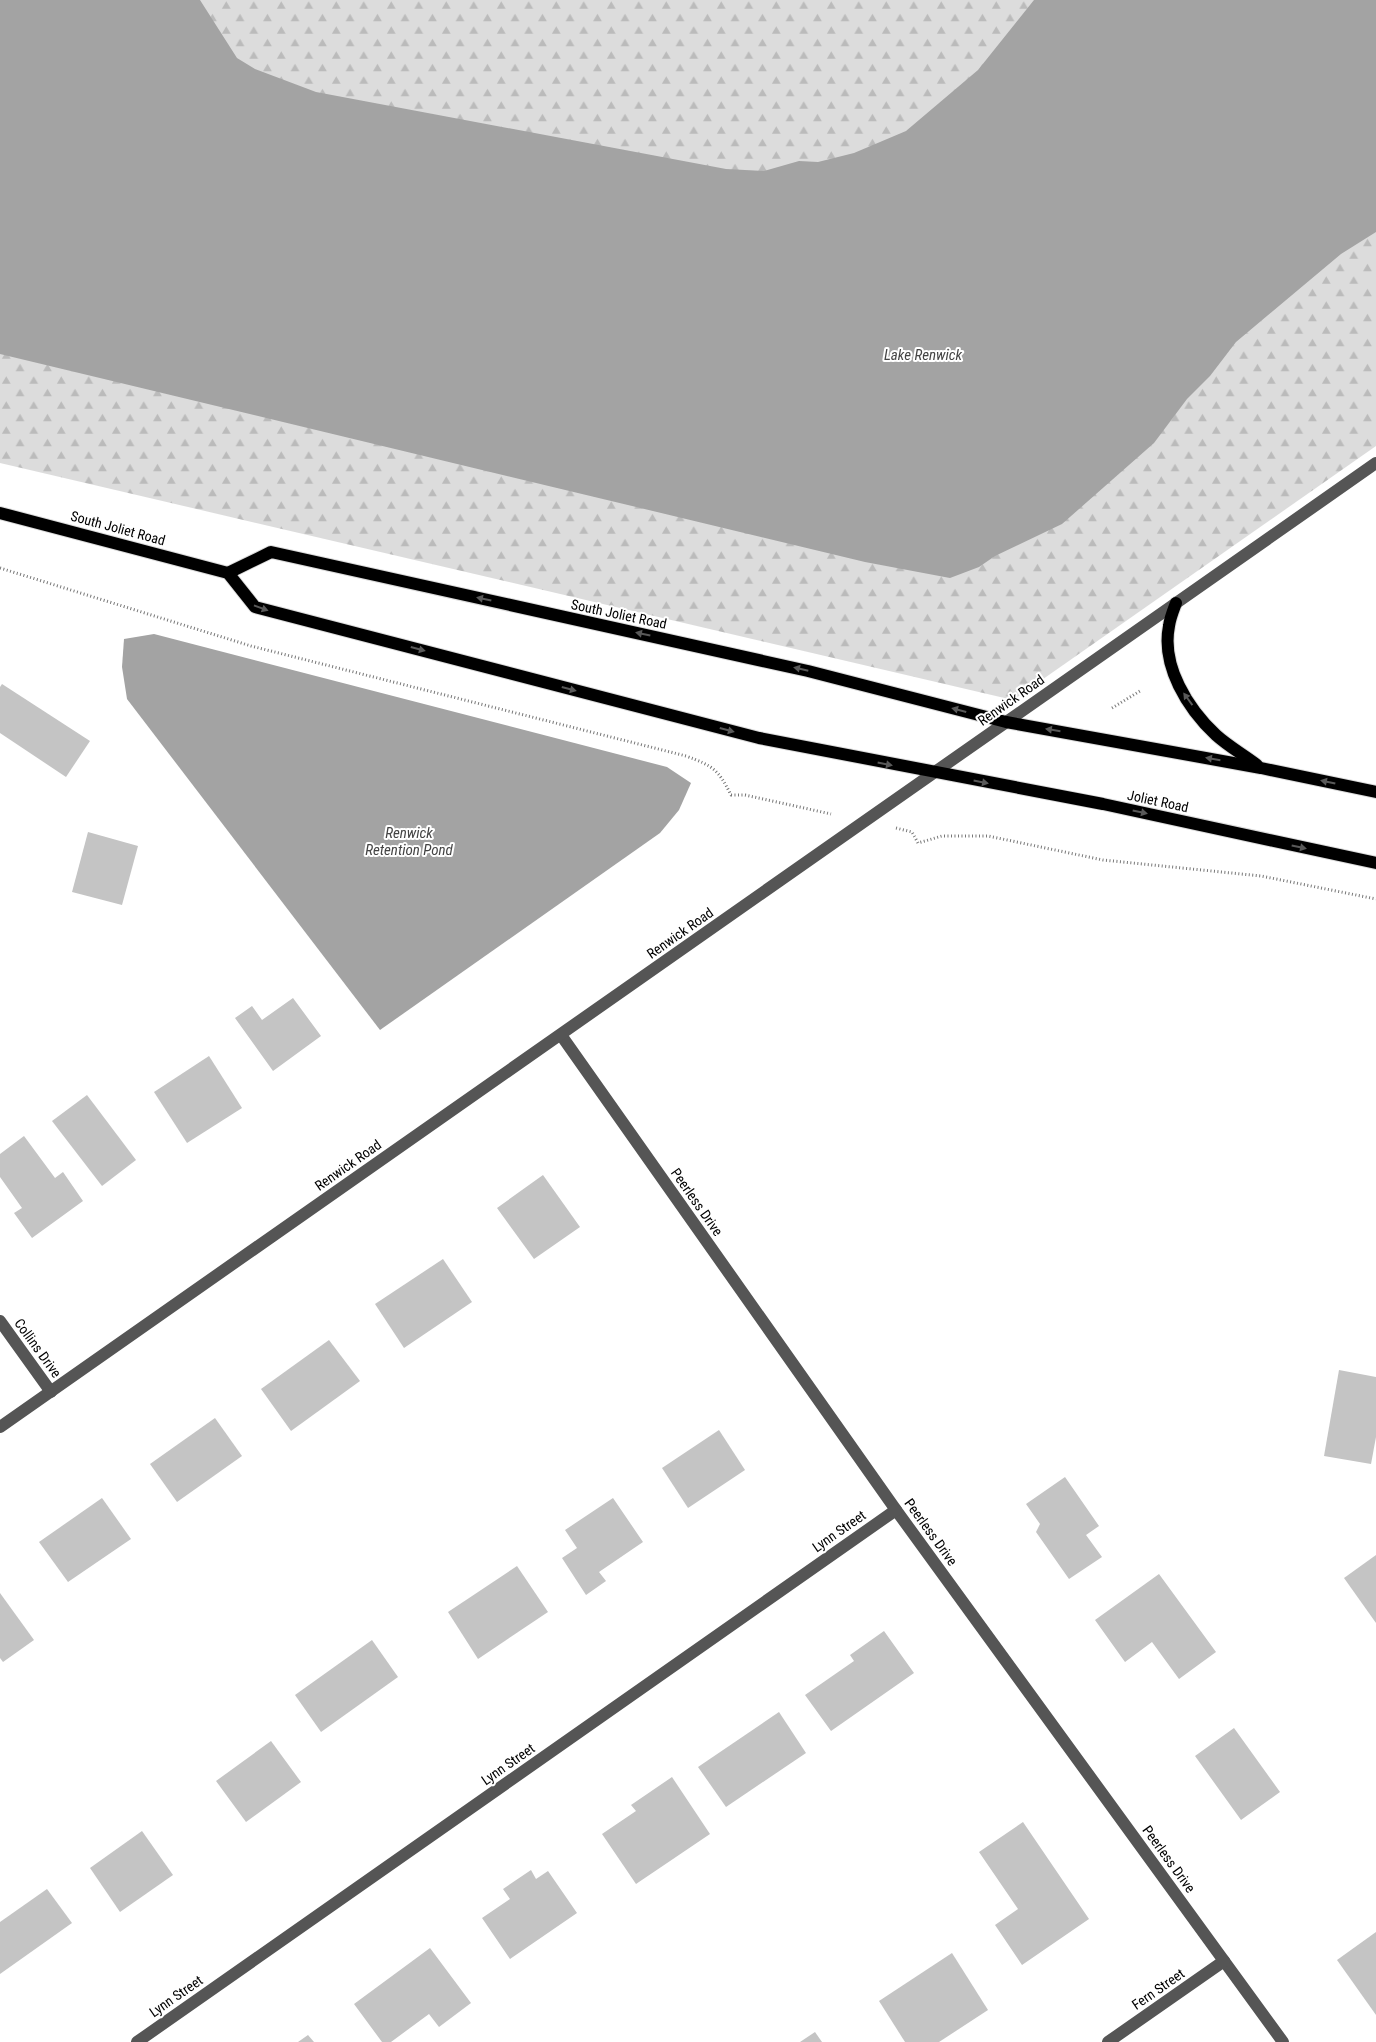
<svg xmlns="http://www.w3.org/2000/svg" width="1376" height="2042" font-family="'Roboto Condensed',sans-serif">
	<defs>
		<pattern id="forest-firs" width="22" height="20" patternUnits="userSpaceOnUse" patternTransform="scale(1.25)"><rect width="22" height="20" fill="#dcdcdc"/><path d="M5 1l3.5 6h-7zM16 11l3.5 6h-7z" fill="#bbb"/></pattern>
	</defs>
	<rect width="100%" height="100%" fill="#fff"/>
	<!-- forest -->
	<path fill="url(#forest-firs)" d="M0,0H1376V446L1013,700L0,463Z"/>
	<!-- water -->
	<g fill="#a3a3a3">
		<path d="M0,0H200L237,58L255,69L316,92L726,169L764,171L799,161L818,162L854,153L906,131L978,70L1034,0H1376V232L1341,254L1236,342L1210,376L1187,399L1154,443L1062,524L995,556L979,567L950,578L865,562L0,354Z"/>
		<path d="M154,634L667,767L691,783L679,810L660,833L380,1030L127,699L122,667L124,639Z"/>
	</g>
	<!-- building -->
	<g fill="#c4c4c4">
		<path d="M2,684L90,741L66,777L0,733V687Z"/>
		<path d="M88,832L138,846L122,905L72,892Z"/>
		<path d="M293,998L321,1036L273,1071L235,1018L252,1006L262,1020Z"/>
		<path d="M209,1056L242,1108L187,1143L154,1092Z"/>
		<path d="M87,1095L136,1160L102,1186L52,1121Z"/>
		<path d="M24,1136L55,1178L63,1172L83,1201L32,1238L14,1213L22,1208L0,1177V1154Z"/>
		<path d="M543,1175L580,1227L534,1259L497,1208Z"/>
		<path d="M443,1259L472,1302L404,1348L375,1304Z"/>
		<path d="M329,1340L360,1381L291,1431L261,1389Z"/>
		<path d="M1339,1370L1376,1377V1437L1371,1464L1324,1456Z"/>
		<path d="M215,1418L242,1456L177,1502L150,1464Z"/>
		<path d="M719,1430L745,1470L688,1508L662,1468Z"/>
		<path d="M1065,1477L1099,1526L1086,1535L1102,1557L1069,1579L1036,1532L1040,1524L1026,1504Z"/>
		<path d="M102,1498L131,1539L68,1582L39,1542Z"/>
		<path d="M613,1498L643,1542L599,1572L606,1581L586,1595L562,1558L577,1548L565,1530Z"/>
		<path d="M1376,1555V1623L1344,1578Z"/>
		<path d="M517,1566L548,1612L478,1659L448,1612Z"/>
		<path d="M1159,1574L1216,1652L1179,1679L1152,1642L1125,1662L1095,1620Z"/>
		<path d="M0,1593L34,1640L3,1662L0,1658Z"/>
		<path d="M884,1631L914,1673L831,1731L805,1695L854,1661L850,1655Z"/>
		<path d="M372,1640L398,1677L321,1732L295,1695Z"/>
		<path d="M779,1712L806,1753L726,1807L698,1767Z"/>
		<path d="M1234,1728L1280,1792L1241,1820L1195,1756Z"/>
		<path d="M271,1741L301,1782L246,1822L216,1781Z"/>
		<path d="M672,1777L710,1834L636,1884L602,1834L636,1811L631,1805Z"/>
		<path d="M1023,1822L1089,1919L1022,1965L995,1925L1018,1909L979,1852Z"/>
		<path d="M142,1831L173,1875L120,1912L90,1868Z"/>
		<path d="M531,1870L536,1879L548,1871L577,1913L510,1959L482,1918L510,1899L503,1889Z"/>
		<path d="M47,1889L72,1923L0,1974V1922Z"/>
		<path d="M1376,1932V2015L1337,1960Z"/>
		<path d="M430,1948L471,2003L439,2027L429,2014L391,2042H382L354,2004Z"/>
		<path d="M952,1953L988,2010L939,2042H905L879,2001Z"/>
		<path d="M815,2032L822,2042H800Z"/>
		<path d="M308,2035L314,2042H298Z"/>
	</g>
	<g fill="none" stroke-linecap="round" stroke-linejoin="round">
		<!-- major casing -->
		<g stroke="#dbdbdb" stroke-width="14">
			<g id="major">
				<path d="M0,513L228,573L255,607L759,738L1103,804L1376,863"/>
				<path d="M228,573L271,552L808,671L1006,722L1261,768L1376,792"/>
				<path d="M1176,603C1173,611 1170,618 1169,626C1161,666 1188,709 1216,735C1228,746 1244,755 1257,765"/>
			</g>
		</g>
		<!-- path -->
		<g stroke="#777" stroke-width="3" stroke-dasharray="1 2.5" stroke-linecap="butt">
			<path d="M0,568L251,646L686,756C713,766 718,769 731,795H745L831,814"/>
			<path d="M1112,708L1140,691"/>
			<path d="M896,828L912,832L918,843L942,836H988L1103,860L1261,876L1376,899"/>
		</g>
		<!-- minor -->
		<g stroke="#555" stroke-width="12">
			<path d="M561,1035L896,1510L1283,2042"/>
			<path d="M0,1321L51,1392"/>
			<path d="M0,1427L1376,463"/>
			<path d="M137,2042L896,1510"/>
			<path d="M1108,2042L1224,1961"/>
		</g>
		<!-- major -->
		<use href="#major" stroke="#000" stroke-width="12"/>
	</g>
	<!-- one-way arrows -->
	<defs><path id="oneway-solid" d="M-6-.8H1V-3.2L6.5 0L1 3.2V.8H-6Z" transform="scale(1.25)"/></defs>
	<g fill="#595959">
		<use href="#oneway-solid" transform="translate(484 599) rotate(-168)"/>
		<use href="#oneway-solid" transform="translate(261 608) rotate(20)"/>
		<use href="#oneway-solid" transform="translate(643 634) rotate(-168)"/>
		<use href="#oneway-solid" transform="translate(418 649) rotate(15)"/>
		<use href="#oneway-solid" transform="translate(801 669) rotate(-167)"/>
		<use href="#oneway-solid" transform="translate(569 689) rotate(15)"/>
		<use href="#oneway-solid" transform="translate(1188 699) rotate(-126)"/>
		<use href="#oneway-solid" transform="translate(959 710) rotate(-165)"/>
		<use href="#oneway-solid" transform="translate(727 730) rotate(15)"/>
		<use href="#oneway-solid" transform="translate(1053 730) rotate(-171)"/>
		<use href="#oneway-solid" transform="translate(1213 759) rotate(-170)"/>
		<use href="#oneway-solid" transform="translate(885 764) rotate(11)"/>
		<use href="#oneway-solid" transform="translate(981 782) rotate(11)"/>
		<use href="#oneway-solid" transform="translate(1328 782) rotate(-168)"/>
		<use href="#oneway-solid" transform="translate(1140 812) rotate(12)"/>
		<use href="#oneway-solid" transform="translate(1299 847) rotate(12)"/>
	</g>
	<g text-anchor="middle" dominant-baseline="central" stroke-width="4" stroke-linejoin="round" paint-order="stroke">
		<!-- street labels -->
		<g font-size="14" fill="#000" stroke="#fff">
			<text transform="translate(118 528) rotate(15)">South Joliet Road</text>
			<text transform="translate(619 614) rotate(12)">South Joliet Road</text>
			<text transform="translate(1011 700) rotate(-35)">Renwick Road</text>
			<text transform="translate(1158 801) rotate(12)">Joliet Road</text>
			<text transform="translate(680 933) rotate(-35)">Renwick Road</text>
			<text transform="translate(348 1165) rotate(-35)">Renwick Road</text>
			<text transform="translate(697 1202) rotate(55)">Peerless Drive</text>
			<text transform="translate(38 1348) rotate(54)">Collins Drive</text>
			<text transform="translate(839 1531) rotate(-35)">Lynn Street</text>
			<text transform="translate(931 1532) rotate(54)">Peerless Drive</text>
			<text transform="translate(508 1764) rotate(-35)">Lynn Street</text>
			<text transform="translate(1169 1859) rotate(54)">Peerless Drive</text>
			<text transform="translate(1158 1989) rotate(-35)">Fern Street</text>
			<text transform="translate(176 1996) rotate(-35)">Lynn Street</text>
		</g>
		<!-- water labels -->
		<g font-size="15" font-style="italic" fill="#444" stroke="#fff">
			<text x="923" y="355">Lake Renwick</text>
			<text x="409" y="833">Renwick<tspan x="409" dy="17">Retention Pond</tspan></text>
		</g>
	</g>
</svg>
